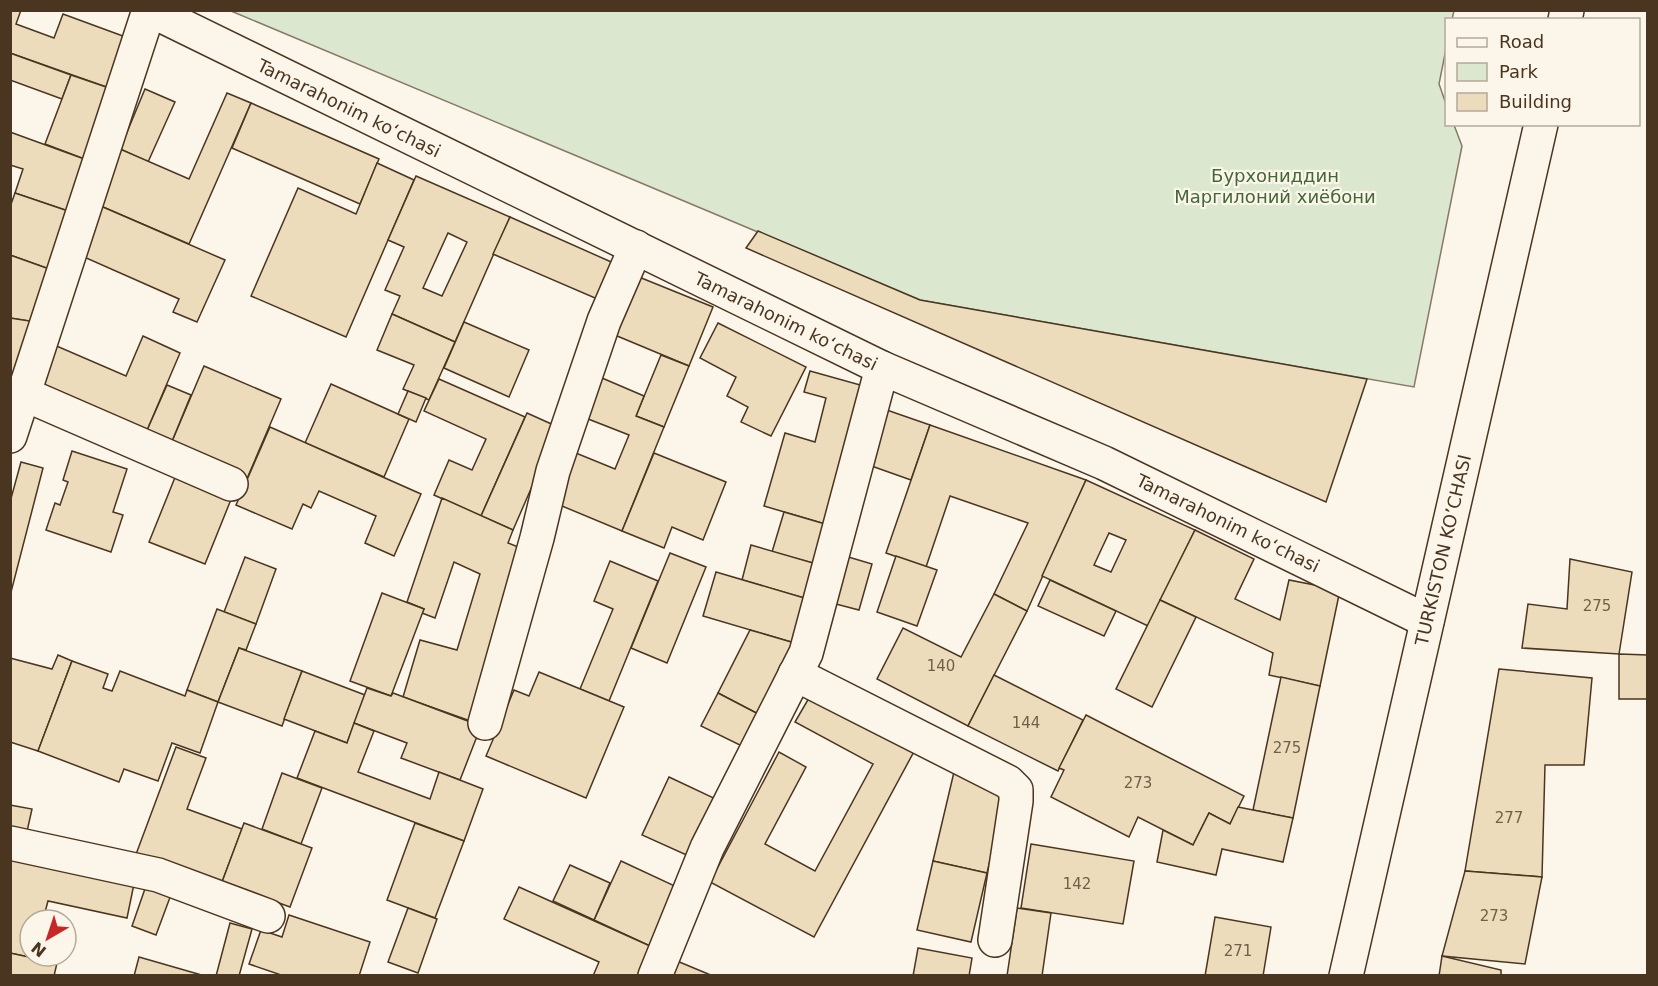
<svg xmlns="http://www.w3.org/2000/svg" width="1658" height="986" font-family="'DejaVu Sans',sans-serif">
	<rect width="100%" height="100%" fill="#fbf6e9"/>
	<!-- green -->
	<path fill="#dce7d0" stroke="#887966" stroke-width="1.5" d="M231,11H1454L1452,19L1446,20V49L1439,84L1446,104V124L1454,125L1462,146L1414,387L920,300Z"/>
	<!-- building -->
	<g fill="#ecdcbc" stroke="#4a3520" stroke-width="1.5" fill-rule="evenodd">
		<path d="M10,10H21L16,24L54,38L63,14L131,39L112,89L10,53Z"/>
		<path d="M10,53L71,75L62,99L10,80Z"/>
		<path d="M71,75L112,89L87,160L45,144Z"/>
		<path d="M145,89L175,102L148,162L120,149Z"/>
		<path d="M227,93L251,103L189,244L96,204L120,149L189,179Z"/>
		<path d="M251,103L379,159L360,204L232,148Z"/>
		<path d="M10,132L87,160L71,212L15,193L23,169L10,165Z"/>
		<path d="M377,163L414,180L346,337L251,296L298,188L356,214Z"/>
		<path d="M416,176L510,217L455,342L392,314L400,296L385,290L404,247L388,240ZM448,233L467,242L442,296L423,288Z"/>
		<path d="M15,193L71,212L52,270L10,255V207Z"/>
		<path d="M96,204L225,260L197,322L173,312L179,299L75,253Z"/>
		<path d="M510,217L618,265L602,301L493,254Z"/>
		<path d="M758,231L920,300L1367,379L1326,502L746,248Z"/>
		<path d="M10,255L52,270L36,322L10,318Z"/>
		<path d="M634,275L713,307L689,366L610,333Z"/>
		<path d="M392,314L455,342L429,400L403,389L414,365L377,350Z"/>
		<path d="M10,318L36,322L10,411Z"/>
		<path d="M464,322L529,350L509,397L444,368Z"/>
		<path d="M718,323L806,367L771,436L741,422L748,407L727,396L736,377L700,358Z"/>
		<path d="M143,336L180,353L145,435L34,386L52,344L126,376Z"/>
		<path d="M661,355L689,366L664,427L636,416Z"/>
		<path d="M204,366L281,399L246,481L170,446Z"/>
		<path d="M810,371L871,388L832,526L764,506L785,433L815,442L826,398L804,392Z"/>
		<path d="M595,375L644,396L636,416L664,427L622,531L550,501L571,451L615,469L629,435L578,415Z"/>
		<path d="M439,379L525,417L481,516L434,495L449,460L472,470L486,439L424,411Z"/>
		<path d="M331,384L409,419L384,477L305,443Z"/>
		<path d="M167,385L191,395L170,446L145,435Z"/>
		<path d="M408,391L426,398L416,422L398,414Z"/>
		<path d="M881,408L930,425L911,480L863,463Z"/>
		<path d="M527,413L558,427L513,530L481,516Z"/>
		<path d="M930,425L1086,480L1027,611L994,594L1028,523L950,496L926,567L886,553Z"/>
		<path d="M270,427L421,494L394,556L365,543L376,516L319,491L311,508L303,504L292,529L236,505Z"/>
		<path d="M72,451L127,469L113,512L123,515L111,552L46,530L55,503L60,505L68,482L63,480Z"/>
		<path d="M654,453L726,482L703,540L672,527L664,548L622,531Z"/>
		<path d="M21,462L43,468L10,596V502Z"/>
		<path d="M176,475L232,497L205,564L149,542Z"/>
		<path d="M1086,480L1195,530L1148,626L1042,576ZM1109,533L1126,540L1111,572L1094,565Z"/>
		<path d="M442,498L513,530L508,543L528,551L476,723L403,697L420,640L457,650L480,574L454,562L435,618L422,613L424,609L407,602Z"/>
		<path d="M784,512L832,526L820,565L772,552Z"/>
		<path d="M1195,530L1254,559L1235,599L1280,620L1289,580L1340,590L1320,686L1269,675L1273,653L1160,600Z"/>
		<path d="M751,545L820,565L811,600L742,580Z"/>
		<path d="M670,553L706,567L667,663L631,648Z"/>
		<path d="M845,556L872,564L859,610L832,603Z"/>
		<path d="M896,556L937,570L917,626L877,612Z"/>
		<path d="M245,557L276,569L256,624L224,612Z"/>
		<path d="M1570,559L1632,572L1619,654L1522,648L1528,604L1567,609Z"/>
		<path d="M610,561L658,581L609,701L580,689L613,609L594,601Z"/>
		<path d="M716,572L811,600L798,644L703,616Z"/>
		<path d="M1050,580L1116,611L1104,636L1038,606Z"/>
		<path d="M382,593L424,609L391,696L350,681Z"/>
		<path d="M994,594L1027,611L968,726L877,679L903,628L961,657Z"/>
		<path d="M1160,600L1196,617L1152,707L1116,689Z"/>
		<path d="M217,609L256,624L246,650L239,648L218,702L187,690Z"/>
		<path d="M750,630L798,644L768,719L718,693Z"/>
		<path d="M239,648L302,671L282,726L218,702Z"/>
		<path d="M1619,654L1648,655V699H1619Z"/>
		<path d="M58,655L72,661L38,751L10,742V658L52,669Z"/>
		<path d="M72,661L108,674L103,688L112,691L120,671L185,696L187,690L218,702L200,753L172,743L158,781L124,769L119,782L38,751Z"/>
		<path d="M1499,669L1592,678L1584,765H1545L1542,877L1465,871Z"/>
		<path d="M302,671L365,695L347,743L284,719Z"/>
		<path d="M539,672L624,707L586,798L486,756L514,690L529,696Z"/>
		<path d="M994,675L1083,720L1058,771L968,726Z"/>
		<path d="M1281,677L1320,686L1293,818L1253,810Z"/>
		<path d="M367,688L391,696L393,693L481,726L460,780L401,758L407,743L354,723Z"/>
		<path d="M813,691L917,746L814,937L710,882L779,752L806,767L765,844L815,871L873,764L795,722Z"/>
		<path d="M718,693L764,717L748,749L701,726Z"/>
		<path d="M1086,715L1244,796L1230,824L1209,813L1193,845L1138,817L1129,837L1051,797L1064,770L1059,768Z"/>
		<path d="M354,723L374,731L358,772L430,799L439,772L483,789L464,841L297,778L315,731L347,743Z"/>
		<path d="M176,747L206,758L187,809L242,829L222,882L135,857Z"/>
		<path d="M954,772L1008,785L987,873L933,861Z"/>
		<path d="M282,773L322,788L301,844L262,829Z"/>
		<path d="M669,777L718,800L691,857L642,835Z"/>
		<path d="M10,805L32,809L26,836L10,833Z"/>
		<path d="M1238,807L1293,818L1283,862L1222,849L1216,875L1157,862L1163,830L1193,845L1209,813L1230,824Z"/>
		<path d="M244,823L312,848L290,907L222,882Z"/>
		<path d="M415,823L464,841L435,918L387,900Z"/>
		<path d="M1031,844L1134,861L1123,924L1021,908Z"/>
		<path d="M10,852L135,879L127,918L48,901L43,920H30V956H59L57,963L10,953Z"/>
		<path d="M621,861L677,887L650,946L594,920Z"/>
		<path d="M933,861L987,873L971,942L917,930Z"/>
		<path d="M570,865L610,883L594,920L553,901Z"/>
		<path d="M1465,871L1542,877L1525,964L1442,956Z"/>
		<path d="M147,883L172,892L156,935L132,926Z"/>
		<path d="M519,887L650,946L648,976H593L599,962L504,919Z"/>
		<path d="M408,908L437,919L418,973L388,962Z"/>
		<path d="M1017,908L1051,913L1042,976H1007Z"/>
		<path d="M289,915L370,942L359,976H284L249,964L261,930L282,937Z"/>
		<path d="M1215,917L1271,927L1263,976H1205Z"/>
		<path d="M230,923L252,929L239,976H216Z"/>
		<path d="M918,948L972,958L969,976H913Z"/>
		<path d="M10,953L57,963L54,976H10Z"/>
		<path d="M1442,956L1501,970V976H1439Z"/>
		<path d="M139,957L205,976H134Z"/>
		<path d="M677,961L713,976H671Z"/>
	</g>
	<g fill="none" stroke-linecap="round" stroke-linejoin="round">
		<!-- minor casing -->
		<g stroke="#4a3520" stroke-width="36">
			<g id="minor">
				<path d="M150,10L882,368L1104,463L1427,621"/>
				<path d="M24,394L231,484"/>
				<path d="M10,436L149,10"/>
				<path d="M795,674L1008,782L1016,790V801L995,940"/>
				<path d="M485,723L537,538L553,471L604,321L636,247"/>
				<path d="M10,843L158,875L268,916"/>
				<path d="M655,976L707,848L806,653L882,368"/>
			</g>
		</g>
		<!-- secondary casing -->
		<g stroke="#4a3520" stroke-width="36">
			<g id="secondary">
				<path d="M1565,20L1567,10"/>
				<path d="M1346,976L1541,124"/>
			</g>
		</g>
		<!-- minor -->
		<use href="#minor" stroke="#fbf6e9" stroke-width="33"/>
		<!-- secondary -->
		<use href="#secondary" stroke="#fbf6e9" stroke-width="33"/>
	</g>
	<g text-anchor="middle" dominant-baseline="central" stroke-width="4.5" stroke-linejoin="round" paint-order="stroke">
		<!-- number labels -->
		<g font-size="15" fill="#725f47">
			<text x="1597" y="606">275</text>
			<text x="941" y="666">140</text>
			<text x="1026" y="723">144</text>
			<text x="1287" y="748">275</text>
			<text x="1138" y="783">273</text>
			<text x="1509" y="818">277</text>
			<text x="1077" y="884">142</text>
			<text x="1494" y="916">273</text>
			<text x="1238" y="951">271</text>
		</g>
		<!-- street labels -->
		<g font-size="18" fill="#4a3520" stroke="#fbf6e9">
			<text transform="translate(349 108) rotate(26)">Tamarahonim koʻchasi</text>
			<text transform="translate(786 321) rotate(26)">Tamarahonim koʻchasi</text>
			<text transform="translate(1228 523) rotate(26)">Tamarahonim koʻchasi</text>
			<text transform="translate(1443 550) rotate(-77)">TURKISTON KO’CHASI</text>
		</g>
		<!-- park labels -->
		<g font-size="18" fill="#436837" stroke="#fbf6e9">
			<text x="1275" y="175">Бурхониддин<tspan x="1275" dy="21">Маргилоний хиёбони</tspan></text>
		</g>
	</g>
	<!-- border -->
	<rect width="1658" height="986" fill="none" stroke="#4a3520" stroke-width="24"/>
	<!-- legend -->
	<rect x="1445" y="18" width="195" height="108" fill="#fbf6e9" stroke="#b4a999" stroke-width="1.5"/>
	<rect x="1457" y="38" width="30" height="9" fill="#fbf6e9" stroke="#b4a999" stroke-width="1.5"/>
	<text x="1499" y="48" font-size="18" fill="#4a3520">Road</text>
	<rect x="1457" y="63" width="30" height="18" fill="#dce7d0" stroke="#b4a999" stroke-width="1.5"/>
	<text x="1499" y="78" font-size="18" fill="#4a3520">Park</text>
	<rect x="1457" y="93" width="30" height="18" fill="#ecdcbc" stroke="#b4a999" stroke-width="1.5"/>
	<text x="1499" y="108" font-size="18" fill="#4a3520">Building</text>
	<!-- north arrow -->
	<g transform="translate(48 938) rotate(219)"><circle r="28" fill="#fbf6e9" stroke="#b4a999" stroke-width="1.5"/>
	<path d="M0-4.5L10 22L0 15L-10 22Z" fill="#c62828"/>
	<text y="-9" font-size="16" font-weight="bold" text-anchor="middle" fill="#4a3520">N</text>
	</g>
</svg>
